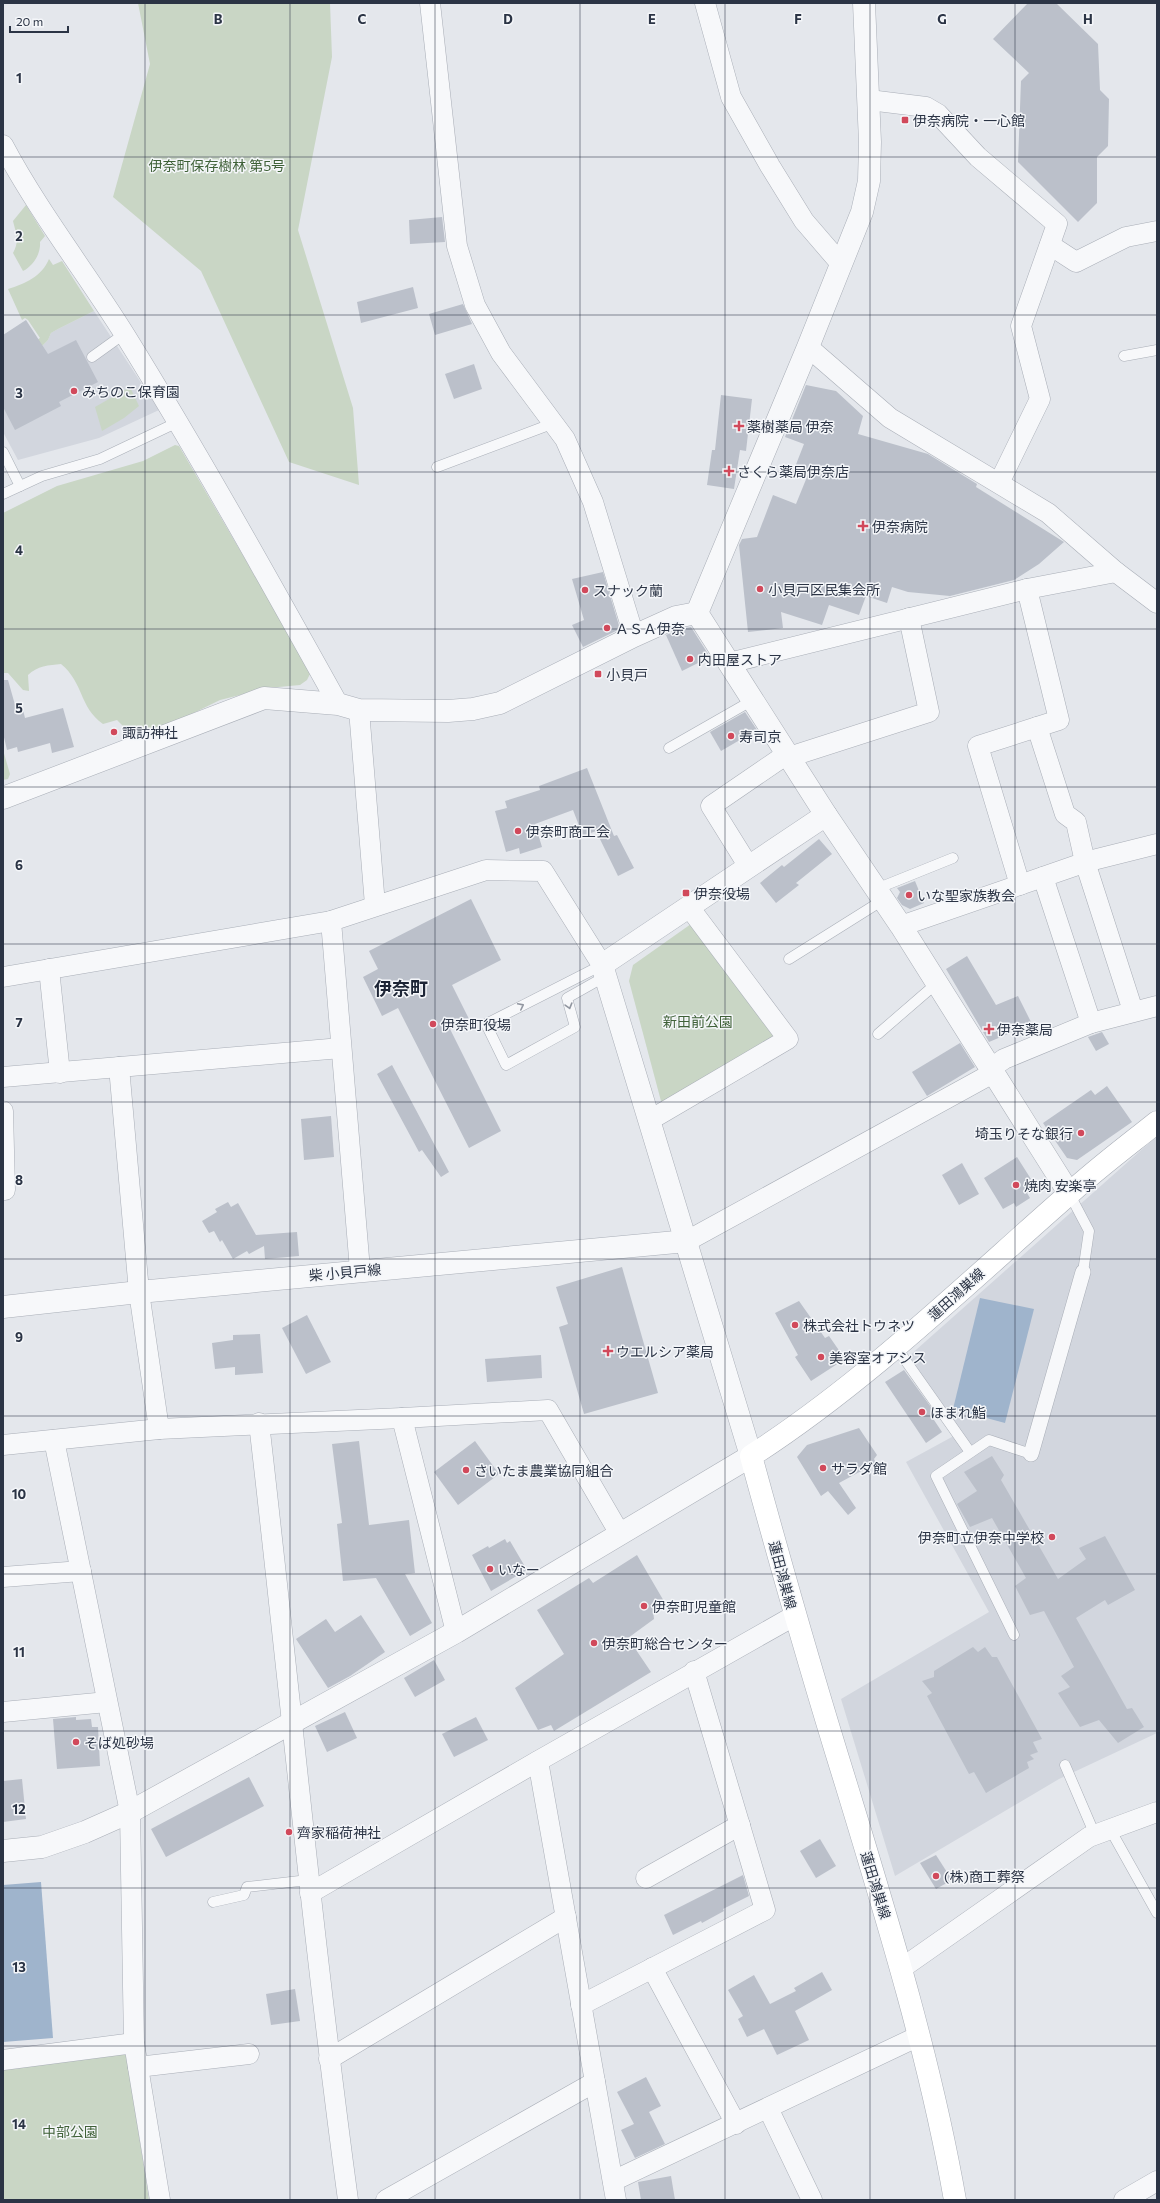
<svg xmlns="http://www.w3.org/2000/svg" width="1160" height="2203" font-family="Commissioner,'Noto Sans JP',sans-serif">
	<rect width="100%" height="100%" fill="#e4e7ec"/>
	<!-- built -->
	<g fill="#d2d6de">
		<path d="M94,311L159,410L99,438L18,460L3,432V371L42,346L48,340L51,333L58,329Z"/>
		<path d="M1157,1136V1733L1059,1779L895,1876L841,1699L989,1612L906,1462L961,1432L908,1357Z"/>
	</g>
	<!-- green -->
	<g fill="#c9d6c5">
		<path d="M138,3H330L332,57L298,230L353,408L359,485L289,462L201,271L113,197L150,64Z"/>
		<path d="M26,205L45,236L40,242C41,254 33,266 23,271L13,253C20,240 16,234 13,221Z"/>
		<path d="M49,259L53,265L62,261L94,311L58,329L51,333L48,340L42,346L18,352L40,338L28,320L25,318L22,320L8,289C25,284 42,276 49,259Z"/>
		<path d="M130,387L139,406L124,418L102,431L95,407Z"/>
		<path d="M175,445L179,446L311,672L307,680L300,685L268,688L220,700L149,735L130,733L117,720L103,724C79,707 84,683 61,664C49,665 37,666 28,675L29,691L23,690L8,673H3V513L57,486L143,461Z"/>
		<path d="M3,750L10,774L8,779L3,780Z"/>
		<path d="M691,924L776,1034L775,1040L667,1103L661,1101L629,981L633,965Z"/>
		<path d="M126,2051L149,2200H3V2068Z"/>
	</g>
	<!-- water -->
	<g fill="#9fb4cc">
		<path d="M980,1298L1034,1309L1005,1423L953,1409Z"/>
		<path d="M41,1882L53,2038L3,2042V1885Z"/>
	</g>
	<!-- building -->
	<g fill="#bbc0ca">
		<path d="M1028,3H1056L1098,44L1100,90L1109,99L1108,146L1097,157V203L1078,222L1018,162L1021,81L1029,73L993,39Z"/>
		<path d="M442,217L445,242L410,244L409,220Z"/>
		<path d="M413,287L418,308L361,323L357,302Z"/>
		<path d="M463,304L472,324L435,335L429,314Z"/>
		<path d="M26,320L48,354L76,340L98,382L59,402L61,406L15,430L3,407V335Z"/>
		<path d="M474,364L482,389L454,399L445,374Z"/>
		<path d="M806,385L836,391L863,416L858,434L928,454L977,484L976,487L1064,542L1039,564L1014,580L950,596L908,592L892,587L887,603L866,596L859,615L829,605L822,625L781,612L783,628L748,632L739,545L742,539L757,537L773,495L796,504L809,472L795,467L804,444L785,437Z"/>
		<path d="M721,395L752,399L746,451L740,450L734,489L707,485L712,450H715Z"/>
		<path d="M603,572L620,629L583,647L572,625L584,620L572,579Z"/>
		<path d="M691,627L710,657L682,671L666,635L680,629Z"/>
		<path d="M3,680H8L17,712L23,710L25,718L63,708L74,747L52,753L50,743L18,752L17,747L7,750L3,733Z"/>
		<path d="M745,712L757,730L721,751L710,732Z"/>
		<path d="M587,768L614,836L617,835L634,868L618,876L596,831L583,836L573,810L535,824L542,847L520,854L519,848L506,852L495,811L507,808L505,801L540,790L539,786Z"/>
		<path d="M819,839L832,854L796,883L799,885L776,903L760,883L782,865L784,867Z"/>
		<path d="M915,881L924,903L910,909L902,905L897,898L900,892L897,888Z"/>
		<path d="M471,899L501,960L452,985L469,1019L450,1029L501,1131L469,1148L398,1008L382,1016L363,977L378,969L369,951Z"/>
		<path d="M967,956L996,1005L1018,996L1032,1024L989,1042L946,969Z"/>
		<path d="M1102,1032L1109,1044L1096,1051L1088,1037Z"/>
		<path d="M960,1043L975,1067L927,1096L912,1072Z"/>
		<path d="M392,1065L449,1172L441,1177L422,1150L419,1152L377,1074Z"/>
		<path d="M1107,1086L1132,1122L1077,1160L1067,1158L1043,1123L1091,1090L1095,1095Z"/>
		<path d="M331,1116L334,1157L304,1160L301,1119Z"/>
		<path d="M1017,1157L1036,1187L1027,1193L1030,1198L1016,1207L1014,1203L1003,1209L984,1178Z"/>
		<path d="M962,1163L979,1194L959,1205L942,1175Z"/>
		<path d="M228,1202L231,1207L238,1203L256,1235L297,1232L299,1256L265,1259L264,1246L249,1254L247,1251L233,1259L222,1240L220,1242L214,1231L209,1233L202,1221L217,1212L215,1209Z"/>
		<path d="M622,1267L658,1393L584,1414L559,1327L568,1324L556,1287Z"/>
		<path d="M799,1301L825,1338L829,1336L845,1359L811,1381L795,1357L798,1355L775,1313Z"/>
		<path d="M307,1315L331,1362L306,1374L282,1328Z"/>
		<path d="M260,1334L263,1373L235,1375V1367L215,1369L212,1343L233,1340V1335Z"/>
		<path d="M541,1355L542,1378L487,1382L485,1359Z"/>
		<path d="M904,1370L936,1414L932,1417L942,1432L926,1443L885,1382Z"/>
		<path d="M859,1428L877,1455L874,1459L876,1463L839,1483L856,1508L848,1515L828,1491L821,1496L797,1457L807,1445Z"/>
		<path d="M359,1441L369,1525L409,1520L415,1573L405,1574L432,1623L410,1636L376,1578L343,1581L337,1524L342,1523L332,1444Z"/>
		<path d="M475,1441L499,1474L458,1505L434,1472Z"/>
		<path d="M992,1456L1004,1475L1001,1480L1058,1579L1086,1559L1079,1548L1105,1536L1135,1590L1108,1605L1105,1600L1076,1618L1127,1709L1132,1708L1144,1727L1118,1743L1099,1720L1080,1727L1058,1693L1070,1687L1061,1676L1074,1667L1044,1611L1030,1615L1015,1586L1026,1578L992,1518L970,1527L957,1504L977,1491L964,1472Z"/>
		<path d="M505,1539L507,1543L510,1541L527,1570L491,1591L472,1555L488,1546L489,1548Z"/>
		<path d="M637,1555L665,1603L653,1610L654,1619L628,1638L651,1672L554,1731L551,1725L538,1730L515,1688L564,1654L537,1610L589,1578L593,1583Z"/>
		<path d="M361,1615L385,1652L350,1676L328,1688L296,1639L326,1619L335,1632Z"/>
		<path d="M973,1647L978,1652L985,1647L992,1657H997L1042,1739L1033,1742L1038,1752L1030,1755L1034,1759L1027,1762L1029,1768L986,1793L974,1772L969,1774L927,1696L932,1693L922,1681L934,1677V1671Z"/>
		<path d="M434,1660L445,1680L415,1697L404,1678Z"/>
		<path d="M345,1712L357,1738L327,1752L315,1726Z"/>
		<path d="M76,1717V1720L91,1719L92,1727H98L100,1766L57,1769L53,1719Z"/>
		<path d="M476,1717L488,1740L454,1757L442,1734Z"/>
		<path d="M249,1777L264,1806L166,1857L151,1829Z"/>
		<path d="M22,1779L26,1819L3,1822V1781Z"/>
		<path d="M820,1839L836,1866L816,1878L800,1851Z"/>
		<path d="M936,1855L952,1880L936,1889L920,1863Z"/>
		<path d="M743,1875L749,1896L723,1909L724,1911L702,1923L701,1921L673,1935L664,1915Z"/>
		<path d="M822,1972L832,1990L795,2011L809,2040L777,2055L764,2029L747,2037L738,2019L743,2016L728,1990L754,1975L770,2004L796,1991L794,1988Z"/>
		<path d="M295,1989L300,2021L271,2025L266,1994Z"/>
		<path d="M646,2077L661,2106L649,2112L665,2144L635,2158L621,2130L634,2124L617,2092Z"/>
		<path d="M671,2176L675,2200H641L638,2182Z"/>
	</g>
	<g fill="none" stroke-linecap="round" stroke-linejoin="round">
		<!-- service casing -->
		<g stroke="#a9aeb7" stroke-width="11">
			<g id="service">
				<path d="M1124,356L1157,350"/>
				<path d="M92,357L124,334"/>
				<path d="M3,452L20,486"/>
				<path d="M437,467L554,423"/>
				<path d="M3,494L42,476L100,459L178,422"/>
				<path d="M669,748L753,700"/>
				<path d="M876,889L953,858"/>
				<path d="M789,959L883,900"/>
				<path d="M602,965L486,1024L506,1065L575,1027L567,998L606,976"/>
				<path d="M878,1034L937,983"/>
				<path d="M1069,1193L1089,1231L1083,1272"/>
				<path d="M896,1347L970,1452"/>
				<path d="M1014,1635L936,1476L989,1440L1031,1454"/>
				<path d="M1065,1765L1095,1835"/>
				<path d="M1110,1829L1157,1913"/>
				<path d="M213,1902L244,1895L247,1887L308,1880"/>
			</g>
		</g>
		<!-- pedestrian casing -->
		<g stroke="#a9aeb7" stroke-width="16">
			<path id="pedestrian" d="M1031,1454L1083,1272"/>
		</g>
		<!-- minor casing -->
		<g stroke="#a9aeb7" stroke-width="21">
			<g id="minor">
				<path d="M430,3L457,246L475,305L501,353L565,439L593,502L634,636"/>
				<path d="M705,3L731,97L770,166L804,221L841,264"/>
				<path d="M869,100L926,107L938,114L978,157L1057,224L1021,326L1040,399L999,483"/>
				<path d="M3,145C38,211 85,271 125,335C200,456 269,580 338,704"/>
				<path d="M1050,245L1076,262L1126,237L1157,231"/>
				<path d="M808,347L890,418L1048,513L1116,572L1157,603"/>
				<path d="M729,663L1027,589L1116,572"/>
				<path d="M359,710L375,905"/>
				<path d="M1037,727L1065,814L1076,822L1085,862L1133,1011"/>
				<path d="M789,757L929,712L909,618"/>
				<path d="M749,867L711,806L787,754"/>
				<path d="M1043,877L1091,1023"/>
				<path d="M1020,885L978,746L1059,720L1027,589"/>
				<path d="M901,926L1089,861L1157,844"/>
				<path d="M49,969L60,1073"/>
				<path d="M3,977L331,921"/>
				<path d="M119,1067L139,1292L159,1429"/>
				<path d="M990,1069L1004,1059L1091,1023L1157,1006"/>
				<path d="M3,1077L341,1048"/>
				<path d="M3,1111L5,1190H3"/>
				<path d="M650,1120L788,1039L689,907"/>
				<path d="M687,1241L993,1073"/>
				<path d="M360,1270L331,921L486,870L543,871L602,965"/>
				<path d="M402,1418L456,1632"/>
				<path d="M259,1423C289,1682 313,1942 348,2200"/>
				<path d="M54,1440L130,1812L134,2043L160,2200"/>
				<path d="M3,1445L159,1429L402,1418L548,1410L620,1534"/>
				<path d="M3,1577L81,1571"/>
				<path d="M3,1712L107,1702"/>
				<path d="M538,1761L616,2200"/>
				<path d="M646,1878L740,1825"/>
				<path d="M310,1893L538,1761L794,1616"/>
				<path d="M652,1968L736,2124"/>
				<path d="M902,1968L1089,1837L1157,1812"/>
				<path d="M581,2005L765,1910L694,1671"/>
				<path d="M329,2059L566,1917"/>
				<path d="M3,2060L134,2043"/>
				<path d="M138,2067L249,2054"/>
				<path d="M768,2108L812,2200"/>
				<path d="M613,2181L919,2036"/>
				<path d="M386,2200L595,2082"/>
				<path d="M1124,2200L1157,2181"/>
			</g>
		</g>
		<!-- tertiary casing -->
		<g stroke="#a9aeb7" stroke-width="23">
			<g id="tertiary">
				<path d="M697,613L826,815L901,926L1069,1193"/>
				<path d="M697,613L808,347L862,212L869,181L870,142L864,3"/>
				<path d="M3,798L264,698L338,704L359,710L448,711L473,709L500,703L634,636L676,617L697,613"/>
				<path d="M3,1307L139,1292L687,1241"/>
				<path d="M3,1851L42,1847L85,1832L130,1812L456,1632L751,1456L602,965L826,815"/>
			</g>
		</g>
		<!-- secondary casing -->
		<g stroke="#a9aeb7" stroke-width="23">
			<path id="secondary" d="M955,2200C930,2058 888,1922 846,1784C812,1675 781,1566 751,1456C866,1382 965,1285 1068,1195C1096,1169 1127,1146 1157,1122"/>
		</g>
		<!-- service -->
		<use href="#service" stroke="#f7f8fa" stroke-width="10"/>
		<!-- pedestrian -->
		<use href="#pedestrian" stroke="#f7f8fa" stroke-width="15"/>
		<!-- minor -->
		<use href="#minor" stroke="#f7f8fa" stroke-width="20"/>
		<!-- tertiary -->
		<use href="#tertiary" stroke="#f7f8fa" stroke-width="22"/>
		<!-- secondary -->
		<use href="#secondary" stroke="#fff" stroke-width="22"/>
	</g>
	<!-- one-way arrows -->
	<defs><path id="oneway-chevron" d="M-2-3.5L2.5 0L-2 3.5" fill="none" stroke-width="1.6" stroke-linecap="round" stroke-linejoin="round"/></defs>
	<g stroke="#9196a0">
		<use href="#oneway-chevron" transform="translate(521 1006) rotate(-27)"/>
		<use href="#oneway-chevron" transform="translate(569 1006) rotate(74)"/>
	</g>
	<!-- grid -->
	<path fill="none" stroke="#2b3445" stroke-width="1" stroke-opacity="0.55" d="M145,3V2200M290,3V2200M435,3V2200M580,3V2200M725,3V2200M870,3V2200M1015,3V2200M3,157H1157M3,315H1157M3,472H1157M3,629H1157M3,787H1157M3,944H1157M3,1102H1157M3,1259H1157M3,1416H1157M3,1574H1157M3,1731H1157M3,1888H1157M3,2046H1157"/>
	<!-- markers -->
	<g fill="#d1495b" stroke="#f4f6f9" stroke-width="1.5">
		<rect x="901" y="116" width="8" height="8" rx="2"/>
		<circle cx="74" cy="391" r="4"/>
		<path d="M737 420h4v4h4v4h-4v4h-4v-4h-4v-4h4z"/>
		<path d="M727 465h4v4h4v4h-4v4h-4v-4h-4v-4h4z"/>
		<path d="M861 520h4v4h4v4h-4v4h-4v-4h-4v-4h4z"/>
		<circle cx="760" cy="589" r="4"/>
		<circle cx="585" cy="590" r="4"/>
		<circle cx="607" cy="628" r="4"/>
		<circle cx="690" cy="659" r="4"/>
		<rect x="594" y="670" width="8" height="8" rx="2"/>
		<circle cx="114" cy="732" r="4"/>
		<circle cx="731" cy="736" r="4"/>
		<circle cx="518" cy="831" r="4"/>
		<rect x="682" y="889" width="8" height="8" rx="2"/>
		<circle cx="909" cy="895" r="4"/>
		<circle cx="433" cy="1024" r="4"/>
		<path d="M987 1023h4v4h4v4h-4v4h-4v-4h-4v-4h4z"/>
		<circle cx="1081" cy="1133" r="4"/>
		<circle cx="1016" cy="1185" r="4"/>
		<circle cx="795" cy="1325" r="4"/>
		<path d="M606 1345h4v4h4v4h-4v4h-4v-4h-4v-4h4z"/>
		<circle cx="821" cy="1357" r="4"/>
		<circle cx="922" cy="1412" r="4"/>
		<circle cx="823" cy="1468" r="4"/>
		<circle cx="466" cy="1470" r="4"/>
		<circle cx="1052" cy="1537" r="4"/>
		<circle cx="490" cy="1569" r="4"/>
		<circle cx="644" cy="1606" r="4"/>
		<circle cx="594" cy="1643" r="4"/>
		<circle cx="76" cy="1742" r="4"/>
		<circle cx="289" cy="1832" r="4"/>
		<circle cx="936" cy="1876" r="4"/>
	</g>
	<g text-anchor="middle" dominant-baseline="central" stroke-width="3" stroke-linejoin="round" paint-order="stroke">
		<!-- poi labels -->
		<g font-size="14" fill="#2b3445" stroke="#f4f6f9" text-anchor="start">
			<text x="913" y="120">伊奈病院・一心館</text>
			<text x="82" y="391">みちのこ保育園</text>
			<text x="747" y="426">薬樹薬局 伊奈</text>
			<text x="737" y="471">さくら薬局伊奈店</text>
			<text x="872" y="526">伊奈病院</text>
			<text x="768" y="589">小貝戸区民集会所</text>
			<text x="593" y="590">スナック蘭</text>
			<text x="615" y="628">ＡＳＡ伊奈</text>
			<text x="698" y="659">内田屋ストア</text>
			<text x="606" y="674">小貝戸</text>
			<text x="122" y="732">諏訪神社</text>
			<text x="739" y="736">寿司京</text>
			<text x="526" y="831">伊奈町商工会</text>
			<text x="694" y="893">伊奈役場</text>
			<text x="917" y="895">いな聖家族教会</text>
			<text x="441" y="1024">伊奈町役場</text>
			<text x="997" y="1029">伊奈薬局</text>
			<text x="1073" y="1133" text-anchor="end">埼玉りそな銀行</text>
			<text x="1024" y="1185">焼肉 安楽亭</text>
			<text x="803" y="1325">株式会社トウネツ</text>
			<text x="616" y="1351">ウエルシア薬局</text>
			<text x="829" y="1357">美容室オアシス</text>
			<text x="930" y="1412">ほまれ鮨</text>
			<text x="831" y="1468">サラダ館</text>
			<text x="474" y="1470">さいたま農業協同組合</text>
			<text x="1044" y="1537" text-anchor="end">伊奈町立伊奈中学校</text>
			<text x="498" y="1569">いなー</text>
			<text x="652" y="1606">伊奈町児童館</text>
			<text x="602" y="1643">伊奈町総合センター</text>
			<text x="84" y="1742">そば処砂場</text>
			<text x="297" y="1832">齊家稲荷神社</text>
			<text x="944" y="1876">(株)商工葬祭</text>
		</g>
		<!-- park labels -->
		<g font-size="14" fill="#3f6138" stroke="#f4f6f9">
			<text x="217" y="165">伊奈町保存樹林 第5号</text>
			<text x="698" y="1021">新田前公園</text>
			<text x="70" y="2131">中部公園</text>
		</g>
		<!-- street labels -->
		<g font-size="14" fill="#2b3445" stroke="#f4f6f9">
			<text transform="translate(345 1272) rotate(-5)">柴 小貝戸線</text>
			<text transform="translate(956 1294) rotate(-42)">蓮田鴻巣線</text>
			<text transform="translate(783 1575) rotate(75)">蓮田鴻巣線</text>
			<text transform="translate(876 1885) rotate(73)">蓮田鴻巣線</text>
		</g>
		<!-- district labels -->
		<g font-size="18" font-weight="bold" fill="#1d2536" stroke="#f4f6f9">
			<text x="401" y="988">伊奈町</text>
		</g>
	</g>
	<g font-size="13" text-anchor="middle" font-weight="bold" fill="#2b3445" stroke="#f4f6f9" stroke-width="3" stroke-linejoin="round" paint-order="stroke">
		<text x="218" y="24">B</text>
		<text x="362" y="24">C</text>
		<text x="508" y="24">D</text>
		<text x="652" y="24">E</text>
		<text x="798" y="24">F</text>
		<text x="942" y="24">G</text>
		<text x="1088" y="24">H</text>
		<text x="19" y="83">1</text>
		<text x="19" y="241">2</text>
		<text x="19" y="398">3</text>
		<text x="19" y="555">4</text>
		<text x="19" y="713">5</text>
		<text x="19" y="870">6</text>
		<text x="19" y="1027">7</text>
		<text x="19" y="1185">8</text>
		<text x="19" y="1342">9</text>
		<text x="19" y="1499">10</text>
		<text x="19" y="1657">11</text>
		<text x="19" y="1814">12</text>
		<text x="19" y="1972">13</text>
		<text x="19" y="2129">14</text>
	</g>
	<!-- border -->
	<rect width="1160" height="2203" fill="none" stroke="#2b3445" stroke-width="8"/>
	<!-- scale -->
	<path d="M10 26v6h58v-6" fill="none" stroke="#2b3445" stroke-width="2"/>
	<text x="16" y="26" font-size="12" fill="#2b3445" stroke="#f4f6f9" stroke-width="3" paint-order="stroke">20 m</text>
</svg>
